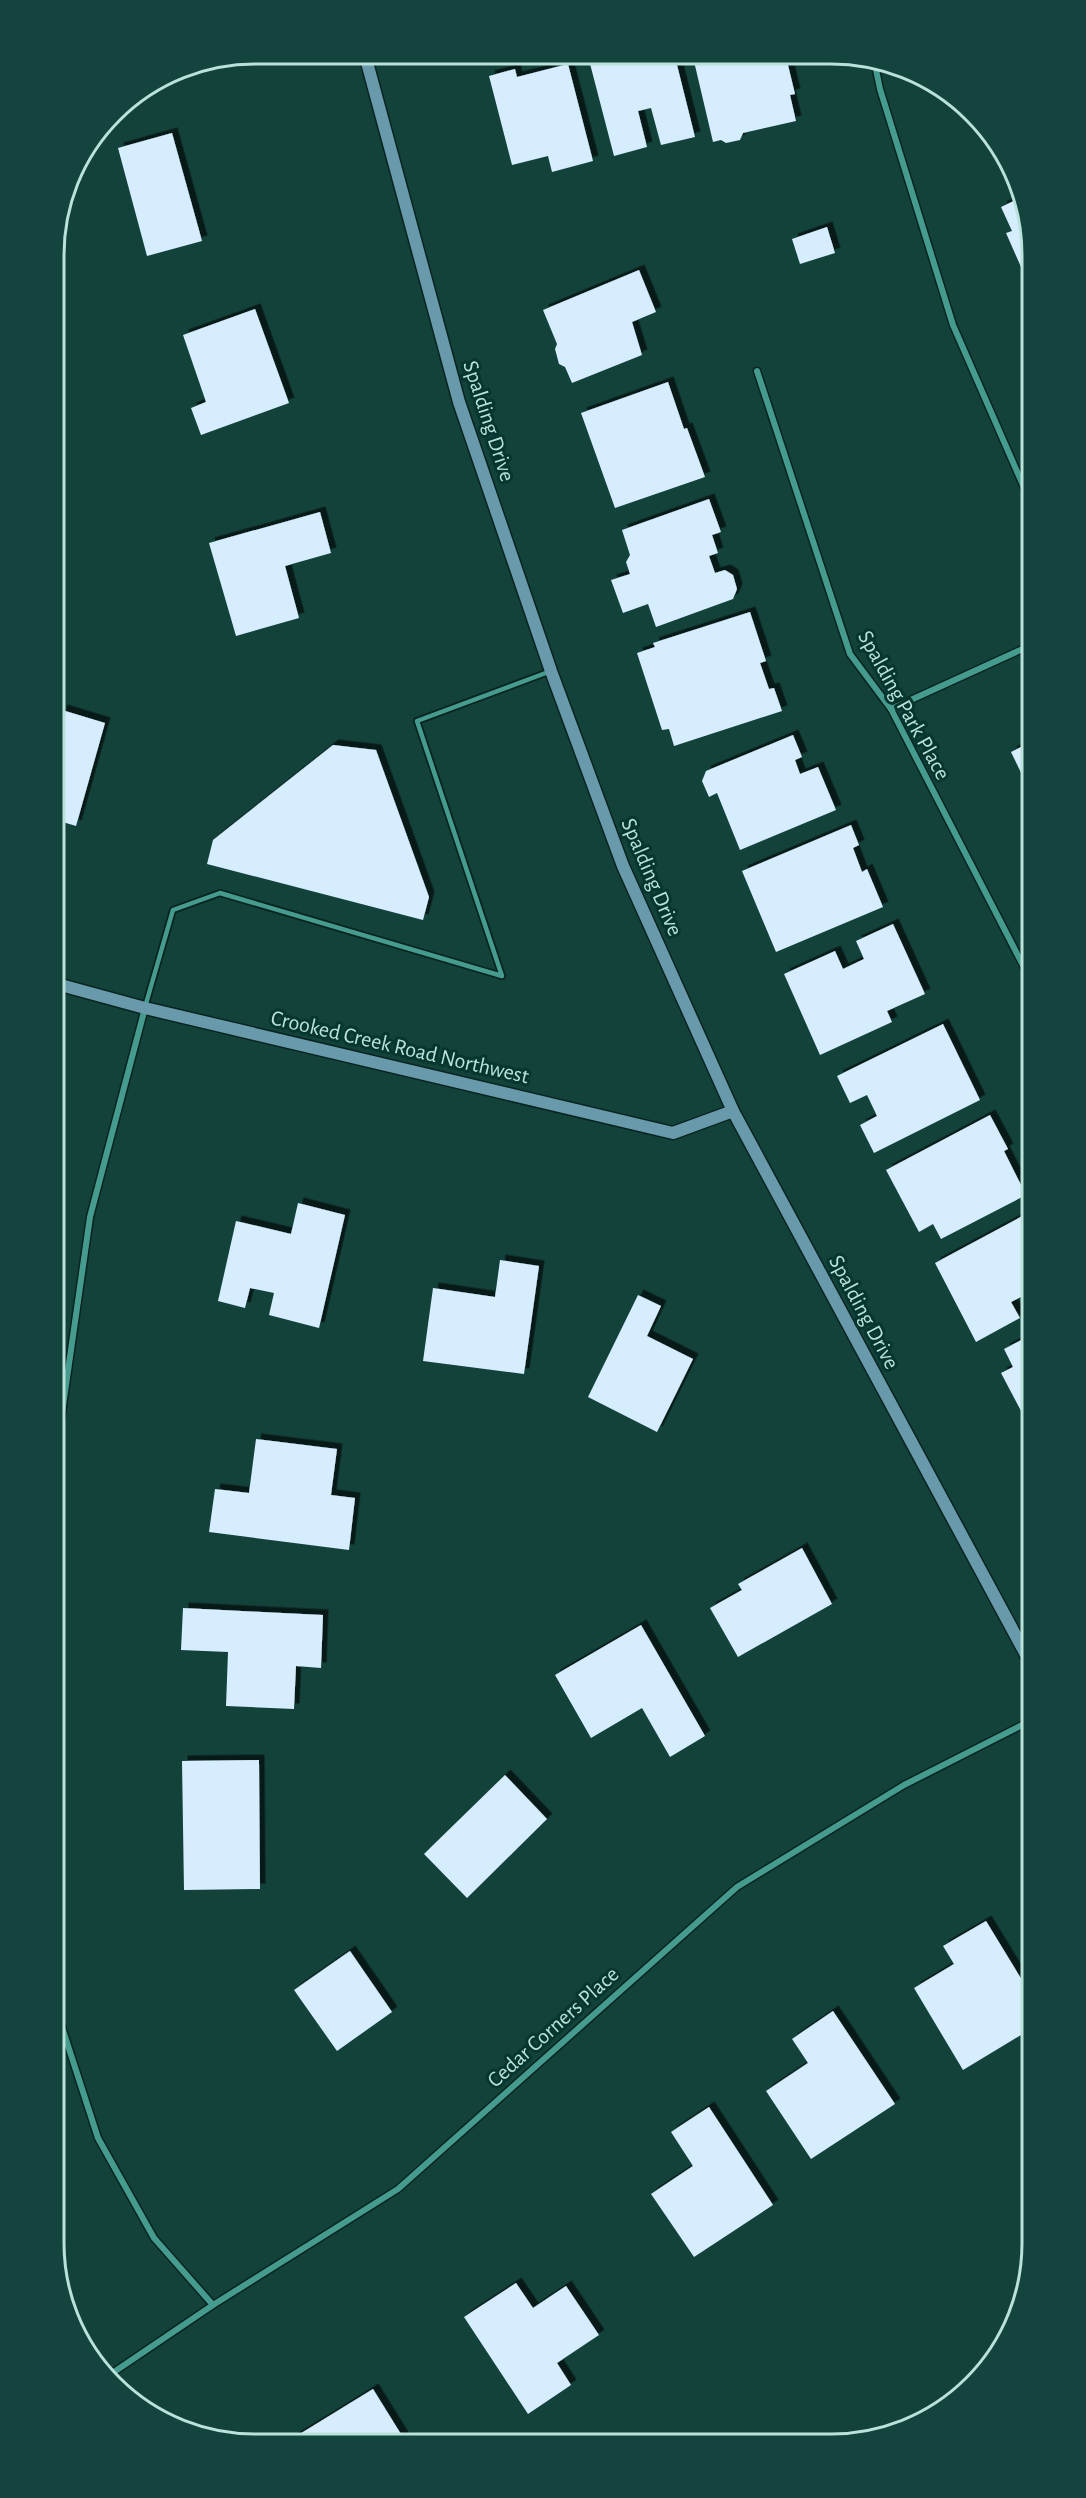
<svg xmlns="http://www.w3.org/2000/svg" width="1086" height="2498" font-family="'Alegreya Sans',sans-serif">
	<defs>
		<filter id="shadow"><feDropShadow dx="5.5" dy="-5.5" stdDeviation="0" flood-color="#0009"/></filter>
	</defs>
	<rect width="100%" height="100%" fill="#13423b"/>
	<!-- building -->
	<g fill="#d6edff" filter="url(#shadow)">
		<path d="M588,56L675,57L695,137L661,145L651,108L638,111L647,147L614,156Z"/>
		<path d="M693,57H781L782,62L787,61L795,94L790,95L796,121L743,133L740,140L726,143L721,140L713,142Z"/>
		<path d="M568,64L593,161L552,172L548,156L512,165L489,76L515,69L517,77Z"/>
		<path d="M172,133L202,241L147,256L118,148Z"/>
		<path d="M987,134L1005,155L1012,171L1006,174Z"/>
		<path d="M1022,197L1025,204V276L1006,233L1012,231L1001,207Z"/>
		<path d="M827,227L835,253L800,264L792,239Z"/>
		<path d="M639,270L656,312L632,322L642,355L572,383L565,367L559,364L555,349L557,344L543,310Z"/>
		<path d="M255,309L289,403L201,435L191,408L206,402L183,335Z"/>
		<path d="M668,382L684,429L687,428L705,477L615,508L581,413Z"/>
		<path d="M709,499L721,532L712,535L718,553L709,556L715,573L725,570L733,575L737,589L733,599L656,627L648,604L623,613L611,580L630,574L626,562L630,555L622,530Z"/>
		<path d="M320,512L331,553L285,566L299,618L236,636L209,543Z"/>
		<path d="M750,612L766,661L760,663L769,689L774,688L782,711L674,746L669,729L662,730L637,653L655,647L653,643Z"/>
		<path d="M62,710L105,723L76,826L56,820V731Z"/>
		<path d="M793,735L802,757L795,760L800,774L818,767L836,810L740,850L717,793L709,797L702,781L706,771Z"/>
		<path d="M1027,744V785L1011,752Z"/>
		<path d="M333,745L376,750L429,897L423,920L207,864L213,840Z"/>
		<path d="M851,825L859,845L853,848L862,872L867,869L883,907L776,952L742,871Z"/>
		<path d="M893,924L925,994L887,1011L892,1022L820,1055L784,974L835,951L843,969L864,959L856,941Z"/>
		<path d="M943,1024L980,1100L874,1153L860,1125L877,1116L867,1095L850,1103L837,1076Z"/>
		<path d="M990,1115L1008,1149L1004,1151L1026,1195L941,1239L933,1224L919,1232L886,1170Z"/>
		<path d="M298,1203L345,1215L319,1328L269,1315L274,1293L250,1288L245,1308L218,1301L236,1221L291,1234Z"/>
		<path d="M1028,1213L1029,1293L1011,1302L1020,1318L976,1342L935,1263Z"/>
		<path d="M500,1260L539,1266L524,1374L423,1361L433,1288L495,1297Z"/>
		<path d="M638,1295L661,1306L647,1336L693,1359L657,1432L588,1397Z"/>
		<path d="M1029,1336V1426L1001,1373L1013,1367L1004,1349Z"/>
		<path d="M256,1439L337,1449L331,1495L355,1498L349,1550L209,1532L215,1489L249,1493Z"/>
		<path d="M802,1548L832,1604L738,1657L710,1608L742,1590L738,1584Z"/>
		<path d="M183,1608L323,1615L321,1668L296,1666L294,1709L226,1706L228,1652L181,1650Z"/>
		<path d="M641,1625L705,1736L670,1757L642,1708L591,1738L555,1675Z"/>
		<path d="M259,1760L260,1889L184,1890L182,1761Z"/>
		<path d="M505,1775L547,1819L467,1898L424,1854Z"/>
		<path d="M986,1921L1031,1995V2029L963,2070L914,1988L954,1964L943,1946Z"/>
		<path d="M350,1951L392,2012L337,2051L294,1990Z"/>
		<path d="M833,2011L895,2104L811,2159L766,2091L808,2063L792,2039Z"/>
		<path d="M709,2107L773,2205L694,2257L651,2194L693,2166L671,2132Z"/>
		<path d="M516,2283L533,2308L566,2286L599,2335L557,2363L571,2385L528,2414L464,2317Z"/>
		<path d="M373,2389L404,2439L290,2440Z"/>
	</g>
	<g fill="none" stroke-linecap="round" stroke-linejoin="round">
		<!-- lane casing -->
		<g stroke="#0a2521" stroke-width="8">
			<path id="lane" d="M145,1007L173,910L220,893L502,976L417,721L551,671"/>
		</g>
		<!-- street casing -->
		<g stroke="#0a2521" stroke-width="9">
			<g id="street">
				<path d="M874,60L880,89L953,325L1026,492"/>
				<path d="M757,371L850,654L891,709L1028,975"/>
				<path d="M891,709L1027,647"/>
				<path d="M58,1441L90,1217L145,1008"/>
				<path d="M60,2021L98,2138L154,2238L213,2305"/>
				<path d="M108,2376L213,2305L398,2189L737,1887L904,1785L1030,1721"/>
			</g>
		</g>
		<!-- secondary casing -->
		<g stroke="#0a2521" stroke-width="15">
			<g id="secondary">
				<path d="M365,55L459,402L551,671L623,866L733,1111L1030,1662"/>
				<path d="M57,984L145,1008L673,1133L733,1111"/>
			</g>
		</g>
		<!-- lane -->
		<use href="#lane" stroke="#459b8d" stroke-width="4.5"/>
		<!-- street -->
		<use href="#street" stroke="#459b8d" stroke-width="6"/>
		<!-- secondary -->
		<use href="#secondary" stroke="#689aab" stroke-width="12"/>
	</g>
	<g text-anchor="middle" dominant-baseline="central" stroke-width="6" stroke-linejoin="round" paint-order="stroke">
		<!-- street labels -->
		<g font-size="22" fill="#bae2da" stroke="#053730">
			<text transform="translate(489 421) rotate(72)">Spalding Drive</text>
			<text transform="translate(904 705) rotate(61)">Spalding Park Place</text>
			<text transform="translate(652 877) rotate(67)">Spalding Drive</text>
			<text transform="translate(400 1047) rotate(13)">Crooked Creek Road Northwest</text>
			<text transform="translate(864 1312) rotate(62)">Spalding Drive</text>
			<text transform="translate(553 2027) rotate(-42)">Cedar Corners Place</text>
		</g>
	</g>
	<!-- crop -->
	<path d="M0 0H1086V2498H0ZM255 64H831A191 191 0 0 1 1022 255V2243A191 191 0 0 1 831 2434H255A191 191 0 0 1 64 2243V255A191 191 0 0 1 255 64Z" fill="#13453e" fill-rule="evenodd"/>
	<path fill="none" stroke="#bae2da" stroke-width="3" d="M255 64H831A191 191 0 0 1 1022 255V2243A191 191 0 0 1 831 2434H255A191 191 0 0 1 64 2243V255A191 191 0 0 1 255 64Z"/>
</svg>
